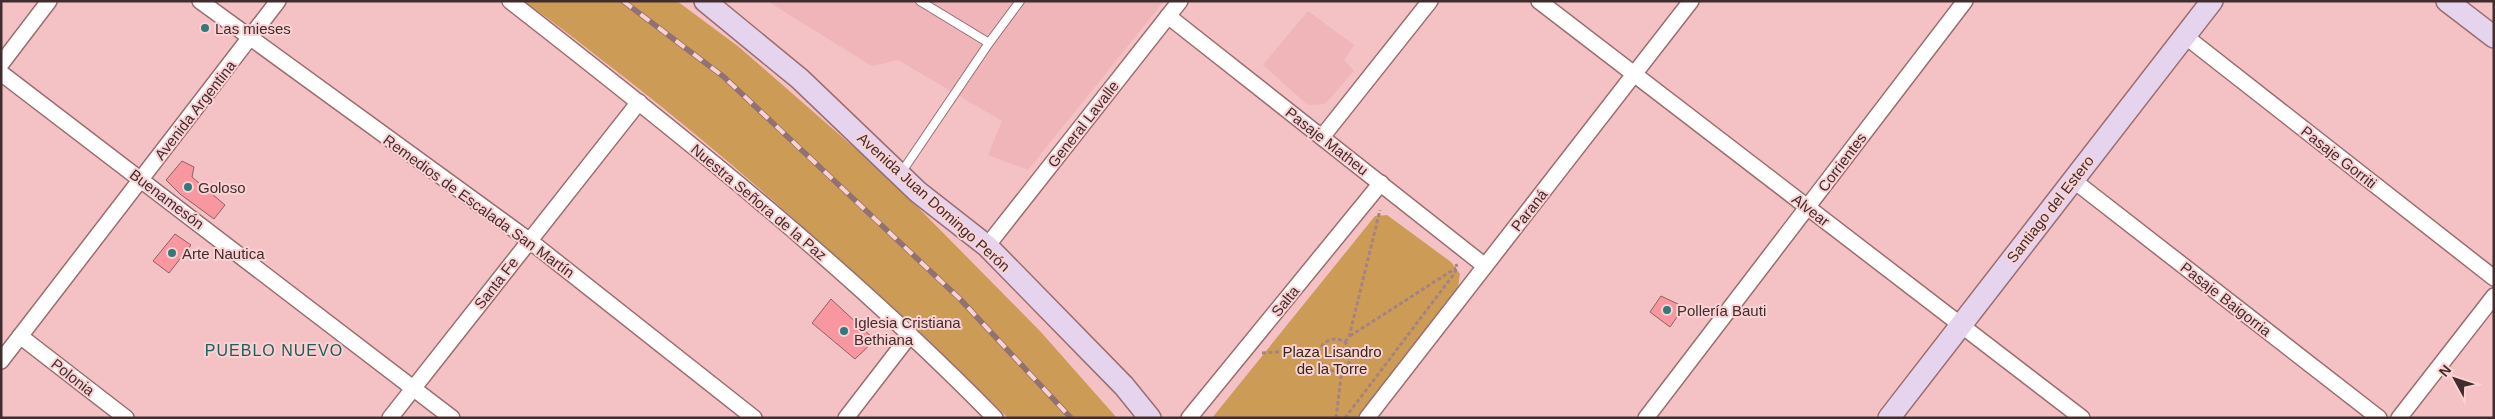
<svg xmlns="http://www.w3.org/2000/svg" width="2495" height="419" font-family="Helvetica,sans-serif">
	<rect width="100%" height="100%" fill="#f4c2c4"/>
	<!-- built -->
	<g fill="#efb5b8">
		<path d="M767,1H1164L1028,170L988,155L1002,121L898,60L872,66Z"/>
		<path d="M1308,11L1354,45L1344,60L1354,71L1325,104L1308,105L1263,65Z"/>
	</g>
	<!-- green -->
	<g fill="#cc9c56">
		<path d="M523,1H677L739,47L889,178L1040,331L1117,418H1008C886,301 762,185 629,81C594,54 560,26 523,1Z"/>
		<path d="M1387,215L1451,262L1460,274L1458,288L1359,418H1212L1375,216Z"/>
	</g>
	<!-- building -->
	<g fill="#f8979f" stroke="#8d6163">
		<path d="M182,161L194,167L192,177L225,205L214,219L180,194L166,180Z"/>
		<path d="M175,234L191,245L169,273L153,261Z"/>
		<path d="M1661,296L1684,307L1670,327L1650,312Z"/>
		<path d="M831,299L875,340L855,359L812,323Z"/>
	</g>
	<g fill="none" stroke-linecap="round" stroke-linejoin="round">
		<!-- lane casing -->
		<g stroke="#9a6d70" stroke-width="10">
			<g id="lane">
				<path d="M920,1L989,43"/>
				<path d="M901,173L989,43L1020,1"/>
			</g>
		</g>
		<!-- street casing -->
		<g stroke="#9a6d70" stroke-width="18">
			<g id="street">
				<path d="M200,1L530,241L754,418"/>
				<path d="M510,1C678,132 845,265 995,418"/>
				<path d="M1539,1L2082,418"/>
				<path d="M1168,16L1485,266"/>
				<path d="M2185,36L2494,278"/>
				<path d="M1,64L49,1"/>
				<path d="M1,73L452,418"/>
				<path d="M1322,137L1430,1"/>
				<path d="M2073,180L2379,418"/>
				<path d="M987,246L1180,1"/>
				<path d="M20,336L126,418"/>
				<path d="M1,361L278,1"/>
				<path d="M390,418L639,102"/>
				<path d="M846,418L910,335"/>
				<path d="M1189,418L1381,183"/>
				<path d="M1367,418L1691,1"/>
				<path d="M1646,418L1965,1"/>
				<path d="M2399,418L2494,296"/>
			</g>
		</g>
		<!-- secondary casing -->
		<g stroke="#9a6d70" stroke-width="24">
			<g id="secondary">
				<path d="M705,1L800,79L918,192L987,246L1124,386L1150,418"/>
				<path d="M2447,1L2494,37"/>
				<path d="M1889,418L2212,1"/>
			</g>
		</g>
		<!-- path -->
		<g stroke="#a78283" stroke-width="3" stroke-dasharray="4 2.5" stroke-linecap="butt">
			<path d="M1350,336L1456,268"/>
			<circle cx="1335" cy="355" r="16"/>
			<path d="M1345,342L1349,337L1380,210"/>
			<path d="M1262,353L1319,349"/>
			<path d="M1336,418L1342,369"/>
			<path d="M1345,418L1454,274L1457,267L1456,264"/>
		</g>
		<!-- lane -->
		<use href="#lane" stroke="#fff" stroke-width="8"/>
		<!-- street -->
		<use href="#street" stroke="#fff" stroke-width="15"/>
		<!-- secondary -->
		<use href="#secondary" stroke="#e6d3ee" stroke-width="21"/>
		<!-- rail casing -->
		<g stroke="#937173" stroke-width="5.5">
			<path id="rail" d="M623,1L724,77L960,299L1071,418"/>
		</g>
		<!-- rail -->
		<use href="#rail" stroke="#fbd2d3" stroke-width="4" stroke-dasharray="11" stroke-linecap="butt"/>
	</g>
	<!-- markers -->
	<g fill="#317a7a" stroke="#fbd2d3" stroke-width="2">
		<circle cx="205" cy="28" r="5"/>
		<circle cx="188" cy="187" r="5"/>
		<circle cx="172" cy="253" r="5"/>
		<circle cx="1667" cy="310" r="5"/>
		<circle cx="844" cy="331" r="5"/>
	</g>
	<g text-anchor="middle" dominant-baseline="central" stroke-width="4" stroke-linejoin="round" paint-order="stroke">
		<!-- poi labels -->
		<g font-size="15" fill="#412d2e" stroke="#fbd2d3" text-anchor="start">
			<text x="215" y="28">Las mieses</text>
			<text x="198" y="187">Goloso</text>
			<text x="182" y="253">Arte Nautica</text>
			<text x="1677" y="310">Pollería Bauti</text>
			<text x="854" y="322">Iglesia Cristiana<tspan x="854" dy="17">Bethiana</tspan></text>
		</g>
		<!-- street labels -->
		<g font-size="15" fill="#412d2e" stroke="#fbd2d3">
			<text transform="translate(195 110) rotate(-52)">Avenida Argentina</text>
			<text transform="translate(1083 124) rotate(-52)">General Lavalle</text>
			<text transform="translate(1327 141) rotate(38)">Pasaje Matheu</text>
			<text transform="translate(2339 157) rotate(38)">Pasaje Gorriti</text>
			<text transform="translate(1842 162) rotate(-53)">Corrientes</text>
			<text transform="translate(167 199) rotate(37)">Buenamesón</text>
			<text transform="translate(759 202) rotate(40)">Nuestra Señora de la Paz</text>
			<text transform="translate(934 202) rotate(42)">Avenida Juan Domingo Perón</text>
			<text transform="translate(479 206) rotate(36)">Remedios de Escalada San Martín</text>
			<text transform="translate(2050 209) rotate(-52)">Santiago del Estero</text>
			<text transform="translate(1529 210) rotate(-52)">Paraná</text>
			<text transform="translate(1811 210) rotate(38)">Alvear</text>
			<text transform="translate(496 283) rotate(-52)">Santa Fe</text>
			<text transform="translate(2226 299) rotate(38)">Pasaje Baigorria</text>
			<text transform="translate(1285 301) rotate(-51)">Salta</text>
			<text transform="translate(73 377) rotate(38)">Polonia</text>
		</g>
		<!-- park labels -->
		<g font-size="15" fill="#352816" stroke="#fbd2d3">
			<text x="1332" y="351">Plaza Lisandro<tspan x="1332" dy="17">de la Torre</tspan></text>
		</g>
		<!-- neighbourhood labels -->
		<g font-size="16" letter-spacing="1" fill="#215c5c" stroke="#fbd2d3">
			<text x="274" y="350">PUEBLO NUEVO</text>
		</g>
	</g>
	<!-- border -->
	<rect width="2495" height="419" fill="none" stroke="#412d2e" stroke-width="5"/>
	<!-- north arrow -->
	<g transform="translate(2455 379) rotate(310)" stroke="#fbd2d3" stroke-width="4" paint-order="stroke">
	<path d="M0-4L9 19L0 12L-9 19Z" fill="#412d2e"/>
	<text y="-8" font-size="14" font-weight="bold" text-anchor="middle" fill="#412d2e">N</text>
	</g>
</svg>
